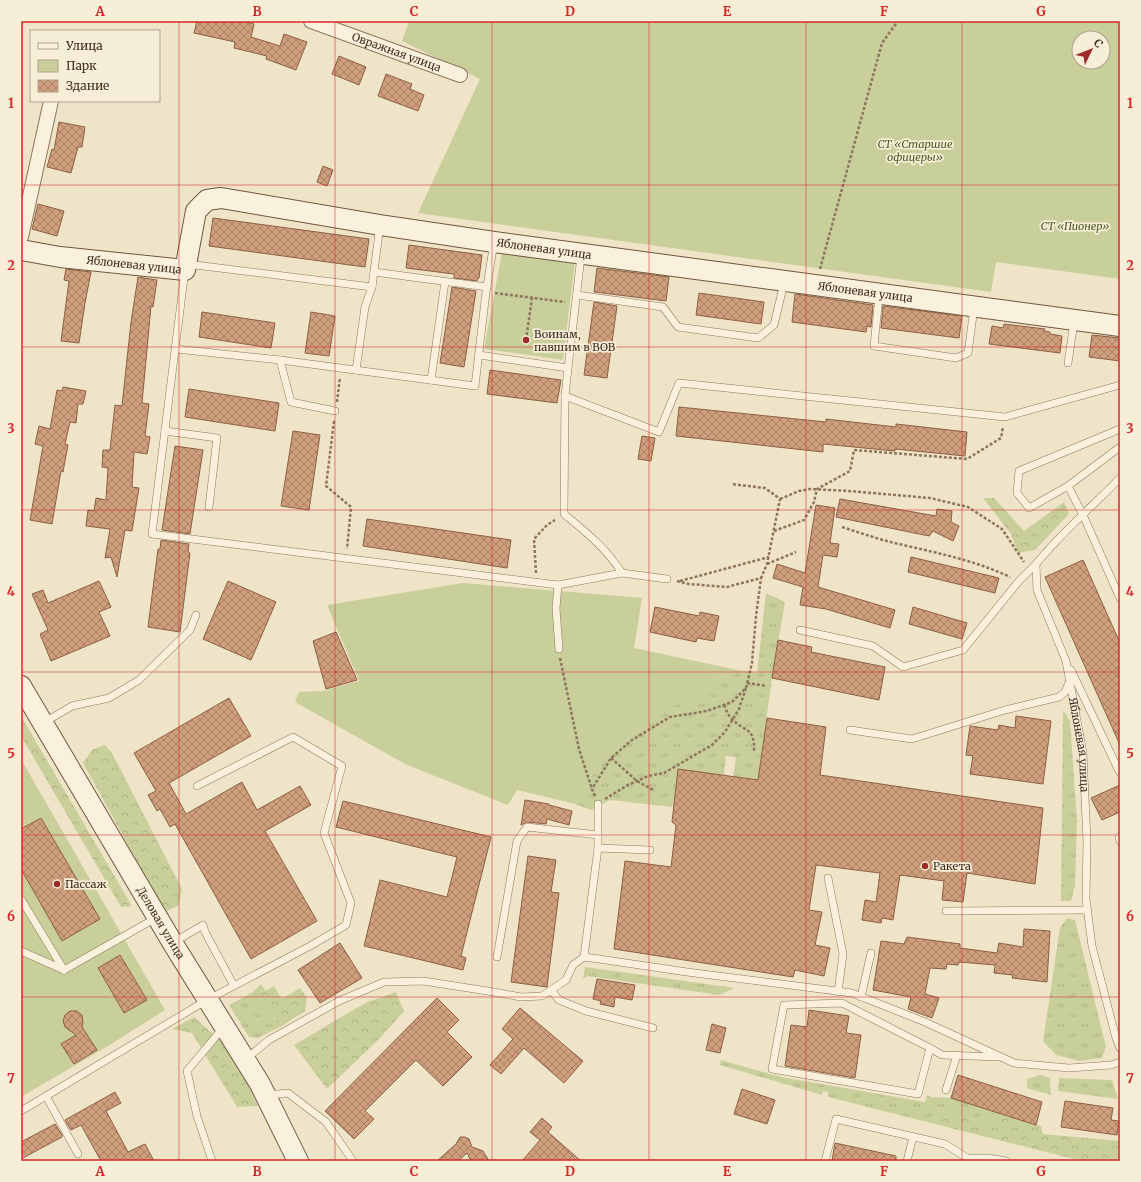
<svg xmlns="http://www.w3.org/2000/svg" width="1141" height="1182" font-family="Merriweather,serif">
	<defs>
		<pattern id="grass-tufts" width="24" height="20" patternUnits="userSpaceOnUse"><rect width="24" height="20" fill="#c9cf9b"/><path d="M3 7l-1-3M5 7V3M7 7l1-3M15 17l-1-3M17 17v-4M19 17l1-3" fill="none" stroke="#aeb285"/></pattern>
		<pattern id="forest-crowns" width="20" height="18" patternUnits="userSpaceOnUse"><rect width="20" height="18" fill="#c9cf9b"/><path d="M2 6a3 3 0 1 1 6 0M12 15a3 3 0 1 1 6 0" fill="none" stroke="#aeb285"/></pattern>
		<pattern id="building-cross-hatch" width="8" height="8" patternUnits="userSpaceOnUse"><rect width="8" height="8" fill="#cf9f7d"/><path d="M0 0l8 8M0 8l8-8" fill="none" stroke="#a98266"/></pattern>
	</defs>
	<rect width="100%" height="100%" fill="#f0e4c8"/>
	<!-- grass -->
	<g fill="url(#grass-tufts)">
		<path d="M766,593L785,602L772,678L758,780L733,777L736,757L726,756L724,775L678,770L673,807L610,800L591,810L575,804L603,756L665,711L733,669L757,673Z"/>
		<path d="M1063,710L1070,721L1077,821L1075,886L1071,901H1061Z"/>
		<path d="M1067,918L1075,920L1106,1047L1102,1058L1079,1061L1056,1055L1043,1041L1060,928Z"/>
		<path d="M585,967L735,988L719,995L588,976L583,979Z"/>
		<path d="M253,992L261,1003L271,1012L280,1027L258,1038L249,1037L229,1005Z"/>
		<path d="M721,1060L781,1077L925,1102L927,1095L931,1097L951,1098L992,1111L987,1124L939,1110L935,1124L828,1097V1092L823,1091L822,1095L720,1065Z"/>
		<path d="M1040,1075L1050,1078L1051,1095L1027,1088V1079Z"/>
		<path d="M1059,1078L1112,1080L1118,1099L1058,1091Z"/>
	</g>
	<!-- forest -->
	<g fill="url(#forest-crowns)">
		<path d="M983,498H994L1024,531L1064,502L1069,514L1035,550L1018,553L1011,534Z"/>
		<path d="M21,716L132,906L121,907L21,736Z"/>
		<path d="M105,745L112,753L182,889L179,905L165,912L83,763L93,749Z"/>
		<path d="M261,984L266,991L274,986L282,999L300,988L307,997L305,1011L280,1027L271,1012L261,1003L253,992Z"/>
		<path d="M396,992L404,1011L379,1039L327,1089L294,1045L365,1003Z"/>
		<path d="M194,1017L232,1051L258,1106L237,1107L192,1033L172,1029Z"/>
		<path d="M939,1110L987,1124L992,1111L1041,1126L1043,1134L1120,1141V1157L1115,1161H1082L935,1124Z"/>
	</g>
	<!-- green -->
	<g fill="#c9cf9b" fill-rule="evenodd">
		<path d="M409,21H1120V279L996,262L991,292L418,213L480,79L402,41ZM1079,38H1103V62H1079Z"/>
		<path d="M502,252L575,261L563,360L484,349Z"/>
		<path d="M463,583L642,598L634,648L733,669L665,711L603,756L575,804L517,790L508,805L405,764L295,702L299,692L323,691L359,681L327,605Z"/>
		<path d="M21,759L165,1010L108,1046L21,1097Z"/>
	</g>
	<!-- building -->
	<g fill="url(#building-cross-hatch)" stroke="#8d5f41">
		<path d="M197,21H243L254,24L251,37L280,46L284,34L307,42L296,70L266,59L267,56L234,48L235,42L194,33Z"/>
		<path d="M339,56L366,67L359,85L332,74Z"/>
		<path d="M386,74L412,84L410,89L424,95L418,111L378,96Z"/>
		<path d="M59,122L85,127L82,147H78L71,173L47,167L52,149L54,150Z"/>
		<path d="M323,166L333,170L327,186L317,182Z"/>
		<path d="M38,204L64,211L57,236L32,229Z"/>
		<path d="M213,218L369,239L365,267L209,246Z"/>
		<path d="M409,245L482,255L479,278H478L477,281L454,278V274L406,268Z"/>
		<path d="M597,268L669,277L666,301L595,292H594Z"/>
		<path d="M66,269L91,272L85,303L79,343L61,341L69,281L64,280Z"/>
		<path d="M138,277L157,280L153,307L151,306L142,403L149,404L145,436L150,437L147,454L134,452L132,487L139,488L136,506L132,531L125,530L117,577L111,557L105,558L110,529L86,526L88,510L94,511L96,498L106,500L108,468L102,467L103,450H110L115,405L122,406L131,322Z"/>
		<path d="M452,287L476,291L464,367L440,363Z"/>
		<path d="M699,293L764,302L761,324L696,315Z"/>
		<path d="M795,294L873,305L871,327L867,326L866,332L792,322Z"/>
		<path d="M594,302L617,306L607,378L584,375Z"/>
		<path d="M883,306L962,316L959,338L881,328Z"/>
		<path d="M202,312L275,323L271,348L199,337Z"/>
		<path d="M311,312L335,316L329,356L305,353Z"/>
		<path d="M1004,324L1045,329L1044,331L1050,332V334L1062,336L1060,353L989,344L992,326L1003,328Z"/>
		<path d="M1092,335L1120,338V361L1089,357Z"/>
		<path d="M490,370L561,380L557,403L487,394Z"/>
		<path d="M63,387L86,391L83,404H78L76,423L70,422L65,444L68,445L63,472L61,471L52,524L30,520L43,446L35,444L39,426L50,429L57,390L62,391Z"/>
		<path d="M189,389L279,403L275,431L185,417Z"/>
		<path d="M679,407L826,422V419L896,427V424L967,432L965,456L895,449V451L823,444V452L676,436Z"/>
		<path d="M293,431L320,435L309,510L281,506Z"/>
		<path d="M642,436L655,438L651,461L638,459Z"/>
		<path d="M175,446L203,450L190,534L162,530Z"/>
		<path d="M840,499L936,516L937,509L952,511L951,522L959,526L953,541L933,531L929,536L836,517Z"/>
		<path d="M816,505L835,508L830,543L839,544L837,557L823,555L818,587L895,610L890,628L826,609L800,605L803,587L773,578L777,564L805,573Z"/>
		<path d="M367,519L511,540L507,568L363,546Z"/>
		<path d="M161,540L189,544L188,552L190,553L180,632L148,627L158,549H160Z"/>
		<path d="M911,557L999,578L995,593L908,572Z"/>
		<path d="M1083,560L1120,643V745L1045,577Z"/>
		<path d="M99,581L111,607L99,612L110,636L51,661L40,634L48,630L32,594L43,590L48,603Z"/>
		<path d="M228,581L276,602L251,660L203,639Z"/>
		<path d="M655,607L699,616L700,612L719,616L714,641L697,638L696,642L650,632Z"/>
		<path d="M913,607L967,623L962,639L909,624Z"/>
		<path d="M336,632L357,680L326,689L313,641Z"/>
		<path d="M778,640L812,647L811,652L885,667L879,700L772,678Z"/>
		<path d="M229,698L251,736L169,783L186,814L242,782L257,810L300,786L311,805L265,831L317,921L251,959L175,824L170,827L160,809L157,811L148,795L156,791L134,753Z"/>
		<path d="M1016,716L1051,721L1043,784L970,774L973,756L966,755L970,726L998,730L999,725L1015,728Z"/>
		<path d="M767,718L826,727L820,775L1043,808L1035,884L967,873L963,902L942,900L944,881L900,875L893,920L882,918L881,923L862,920L865,900L876,902L880,873L816,865L809,910L822,912L815,945L830,948L824,976L795,970L793,977L614,949L625,861L671,867L676,825L672,822L678,769L758,780Z"/>
		<path d="M1120,785V812L1102,820L1091,798Z"/>
		<path d="M525,800L549,804V805L572,811L569,825L547,819L546,824L527,822L521,825Z"/>
		<path d="M343,801L491,837L461,956L466,958L463,970L364,946L380,880L447,897L457,857L336,827Z"/>
		<path d="M41,818L100,919L62,941L21,869V829Z"/>
		<path d="M528,856L556,860L551,892L559,893L547,987L511,982Z"/>
		<path d="M1024,929L1050,931L1047,982L1012,978L1013,975L994,973L995,965L959,962L958,965L947,964L946,969L930,968L925,994L939,998L932,1018L908,1009L911,997L873,990L881,941L904,944L907,937L960,944V948L997,953L999,943L1023,947Z"/>
		<path d="M340,943L362,978L320,1003L298,970Z"/>
		<path d="M120,955L147,1000L124,1013L98,968Z"/>
		<path d="M597,979L635,985L632,1000L615,997L614,1007L600,1004L601,1001L593,999Z"/>
		<path d="M437,998L459,1020L447,1032L472,1057L443,1086L416,1060L365,1111L374,1119L354,1139L325,1111Z"/>
		<path d="M520,1008L583,1061L564,1083L524,1048L501,1074L490,1065L513,1039L502,1029Z"/>
		<path d="M809,1010L849,1016L846,1033L861,1035L855,1078L785,1066L791,1025L807,1027Z"/>
		<path d="M70,1011H77L82,1015L83,1022L82,1027L97,1050L74,1064L61,1044L76,1035L65,1027L63,1021L65,1015Z"/>
		<path d="M712,1024L726,1028L720,1053L706,1050Z"/>
		<path d="M958,1075L1042,1102L1036,1125L951,1098Z"/>
		<path d="M742,1089L775,1100L767,1124L734,1114Z"/>
		<path d="M115,1092L121,1103L106,1111L128,1152L145,1144L154,1161H101L81,1125L71,1130L65,1120Z"/>
		<path d="M1065,1101L1113,1108L1111,1120L1119,1121L1117,1135L1061,1127Z"/>
		<path d="M542,1118L552,1127L548,1132L581,1161H522L540,1140L530,1132Z"/>
		<path d="M55,1124L62,1135V1137L21,1159V1142Z"/>
		<path d="M460,1137H465L469,1139L472,1147L483,1151L489,1161H471L467,1153L458,1161H437L456,1144Z"/>
		<path d="M835,1143L896,1156V1161H832Z"/>
	</g>
	<g fill="none" stroke-linecap="round" stroke-linejoin="round">
		<!-- lane casing -->
		<g stroke="#8d765c" stroke-width="8">
			<g id="lane">
				<path d="M380,225L372,287L195,265L185,270L152,534L558,585L622,573"/>
				<path d="M581,256L568,368L565,396L564,514C588,534 605,547 622,573L667,579"/>
				<path d="M374,272L487,287"/>
				<path d="M577,295L663,307L678,327L758,338L774,325L784,283"/>
				<path d="M879,296L874,346L956,358L968,353L974,308"/>
				<path d="M176,349L280,360L475,386L486,292L494,242"/>
				<path d="M479,355L568,368"/>
				<path d="M280,360L291,402L335,411"/>
				<path d="M1068,363L1074,322"/>
				<path d="M356,370L365,307L372,287"/>
				<path d="M431,380L445,282"/>
				<path d="M565,396L659,432L679,383L1005,417L1120,385"/>
				<path d="M1120,429L1019,471L1017,493L1029,508L1068,486L1120,447"/>
				<path d="M165,431L217,438L209,507"/>
				<path id="s1" d="M1120,478C1092,507 1061,533 1036,564L1037,590L1066,661L1083,753L1087,842L1086,899L1092,946L1116,1038L1120,1048"/>
				<path d="M1068,486L1083,515L1120,598"/>
				<path d="M558,585L556,608L559,649"/>
				<path d="M800,630L873,646L903,667L963,650L1019,581L1036,564"/>
				<path d="M1071,670L1120,773"/>
				<path d="M43,723L72,706L109,698L139,680L190,630L196,615"/>
				<path d="M850,730L912,739L1005,710L1059,697L1065,692L1070,680"/>
				<path d="M1120,836L1119,837L1120,841"/>
				<path d="M598,848V804"/>
				<path d="M828,878L843,954L838,992"/>
				<path d="M21,899L64,970"/>
				<path d="M946,911L1088,910"/>
				<path d="M174,942L203,925L205,932L234,986"/>
				<path d="M21,951L64,970"/>
				<path d="M497,957L517,841L527,827L598,835"/>
				<path d="M584,957L598,848L650,850"/>
				<path d="M64,970L156,918"/>
				<path d="M551,990L559,1000L586,1011L653,1028"/>
				<path d="M861,997L871,953"/>
				<path d="M930,1048L918,1094L772,1069L784,1005L842,1003L930,1048L942,1055L998,1057"/>
				<path d="M246,1059L269,1040L339,1001L384,982L423,981L494,992L521,997L542,996L566,980L573,965L584,957L599,959L687,972L852,993L925,1022L1014,1063L1069,1068L1111,1065L1120,1062"/>
				<path d="M946,1090L957,1055"/>
				<path d="M268,1095L288,1093L326,1122L353,1161"/>
				<path d="M46,1096L78,1154"/>
				<path d="M21,1111L207,1000L310,946L346,925L351,903L324,833L342,766L293,737L197,786"/>
				<path d="M212,1161L197,1116L187,1071L223,1028"/>
				<path d="M825,1161L836,1119L945,1144L967,1158H989L1006,1161"/>
				<path d="M907,1161L913,1137"/>
			</g>
		</g>
		<!-- street casing -->
		<g stroke="#8d765c" stroke-width="16">
			<g id="street">
				<path id="s2" d="M311,21L460,75"/>
				<path d="M21,237L51,101"/>
			</g>
		</g>
		<!-- secondary casing -->
		<g stroke="#6f573f" stroke-width="22">
			<g id="secondary">
				<path id="s3" d="M21,250L60,257L185,270L196,211L207,200L221,198L380,225L494,242L1120,326"/>
				<path id="s4" d="M21,686L172,942L260,1084L298,1161"/>
			</g>
		</g>
		<!-- path -->
		<g stroke="#8d765c" stroke-width="2.5" stroke-dasharray="3 2" stroke-linecap="butt">
			<path d="M820,269L882,43L898,21"/>
			<path d="M495,293L565,302"/>
			<path d="M526,340L532,298"/>
			<path d="M337,402L340,377"/>
			<path d="M334,421L326,486L351,507L347,549"/>
			<path d="M780,499L799,491L810,489L849,491L930,498L968,507L1002,529L1024,562"/>
			<path d="M842,527C861,533 880,540 899,544C937,553 974,560 1010,577"/>
			<path d="M774,531L804,520L814,502L817,489L850,471L854,450L967,459L1001,438L1003,427"/>
			<path d="M767,564L796,552"/>
			<path d="M536,573L534,539L547,525L555,520"/>
			<path d="M677,581L689,584L727,587L761,578L767,564L780,499L765,488L731,484"/>
			<path d="M680,581L769,557"/>
			<path d="M560,658L579,749L592,789"/>
			<path d="M747,683L766,686"/>
			<path d="M724,705C726,710 728,715 732,719C745,733 755,726 754,752"/>
			<path d="M611,758L637,781L655,791"/>
			<path d="M595,796L592,789L611,758L632,740L670,717L707,711L732,702L746,688L752,663L756,616L761,578"/>
			<path d="M605,799L628,785L648,776L664,773L712,745L725,732L739,709L746,688"/>
		</g>
		<!-- lane -->
		<use href="#lane" stroke="#faf1dc" stroke-width="7"/>
		<!-- street -->
		<use href="#street" stroke="#faf1dc" stroke-width="14"/>
		<!-- secondary -->
		<use href="#secondary" stroke="#faf1dc" stroke-width="20"/>
	</g>
	<!-- grid -->
	<path fill="none" stroke="#d62828" stroke-width="1" stroke-opacity="0.55" d="M179,21V1161M335,21V1161M492,21V1161M649,21V1161M806,21V1161M962,21V1161M21,185H1120M21,347H1120M21,510H1120M21,672H1120M21,835H1120M21,997H1120"/>
	<!-- markers -->
	<g fill="#9e2a2b" stroke="#f7eed8" stroke-width="1.5">
		<circle cx="526" cy="340" r="4"/>
		<circle cx="925" cy="866" r="4"/>
		<circle cx="57" cy="884" r="4"/>
	</g>
	<g text-anchor="middle" dominant-baseline="central" stroke-width="3.5" stroke-linejoin="round" paint-order="stroke">
		<!-- street labels -->
		<g font-size="11" fill="#3d2e20" stroke="#f7eed8">
			<text stroke="none"><textPath href="#s2" startOffset="91">Овражная улица</textPath></text>
			<text stroke="none"><textPath href="#s3" startOffset="582">Яблоневая улица</textPath></text>
			<text stroke="none"><textPath href="#s3" startOffset="114">Яблоневая улица</textPath></text>
			<text stroke="none"><textPath href="#s3" startOffset="906">Яблоневая улица</textPath></text>
			<text stroke="none"><textPath href="#s1" startOffset="308">Яблоневая улица</textPath></text>
			<text stroke="none"><textPath href="#s4" startOffset="275">Деловая улица</textPath></text>
		</g>
		<!-- park labels -->
		<g font-size="11" font-style="italic" fill="#4d5a26" stroke="#f7eed8">
			<text x="915" y="144">СТ «Старшие<tspan x="915" dy="13">офицеры»</tspan></text>
			<text x="1075" y="226">СТ «Пионер»</text>
		</g>
		<!-- poi labels -->
		<g font-size="11" fill="#3d2e20" stroke="#f7eed8" text-anchor="start">
			<text x="534" y="334">Воинам,<tspan x="534" dy="13">павшим в ВОВ</tspan></text>
			<text x="933" y="866">Ракета</text>
			<text x="65" y="884">Пассаж</text>
		</g>
	</g>
	<!-- border -->
	<rect width="1141" height="1182" fill="none" stroke="#f7eed8" stroke-width="44"/>
	<!-- legend -->
	<rect x="30" y="30" width="130" height="72" fill="#f7eed8" stroke="#ada18e"/>
	<rect x="38" y="43" width="20" height="6" fill="#faf1dc" stroke="#ada18e"/>
	<text x="66" y="50" font-size="12" fill="#3d2e20">Улица</text>
	<rect x="38" y="60" width="20" height="12" fill="#c9cf9b" stroke="#ada18e"/>
	<text x="66" y="70" font-size="12" fill="#3d2e20">Парк</text>
	<rect x="38" y="80" width="20" height="12" fill="url(#building-cross-hatch)" stroke="#ada18e"/>
	<text x="66" y="90" font-size="12" fill="#3d2e20">Здание</text>
	<!-- north arrow -->
	<g transform="translate(1091 50) rotate(47)"><circle r="19" fill="#f7eed8" stroke="#ada18e"/>
	<path d="M0-3L7 15L0 10L-7 15Z" fill="#9e2a2b"/>
	<text y="-6" font-size="11" font-weight="bold" text-anchor="middle" fill="#3d2e20">С</text>
	</g>
	<rect x="22" y="22" width="1097" height="1138" fill="none" stroke="#d62828" stroke-width="1.5"/>
	<g font-size="13" text-anchor="middle" font-weight="bold" fill="#d62828">
		<text x="100" y="16">A</text>
		<text x="257" y="16">B</text>
		<text x="414" y="16">C</text>
		<text x="570" y="16">D</text>
		<text x="727" y="16">E</text>
		<text x="884" y="16">F</text>
		<text x="1041" y="16">G</text>
		<text x="11" y="108">1</text>
		<text x="1130" y="108">1</text>
		<text x="11" y="270">2</text>
		<text x="1130" y="270">2</text>
		<text x="11" y="433">3</text>
		<text x="1130" y="433">3</text>
		<text x="11" y="596">4</text>
		<text x="1130" y="596">4</text>
		<text x="11" y="758">5</text>
		<text x="1130" y="758">5</text>
		<text x="11" y="921">6</text>
		<text x="1130" y="921">6</text>
		<text x="11" y="1083">7</text>
		<text x="1130" y="1083">7</text>
		<text x="100" y="1176">A</text>
		<text x="257" y="1176">B</text>
		<text x="414" y="1176">C</text>
		<text x="570" y="1176">D</text>
		<text x="727" y="1176">E</text>
		<text x="884" y="1176">F</text>
		<text x="1041" y="1176">G</text>
	</g>
</svg>
